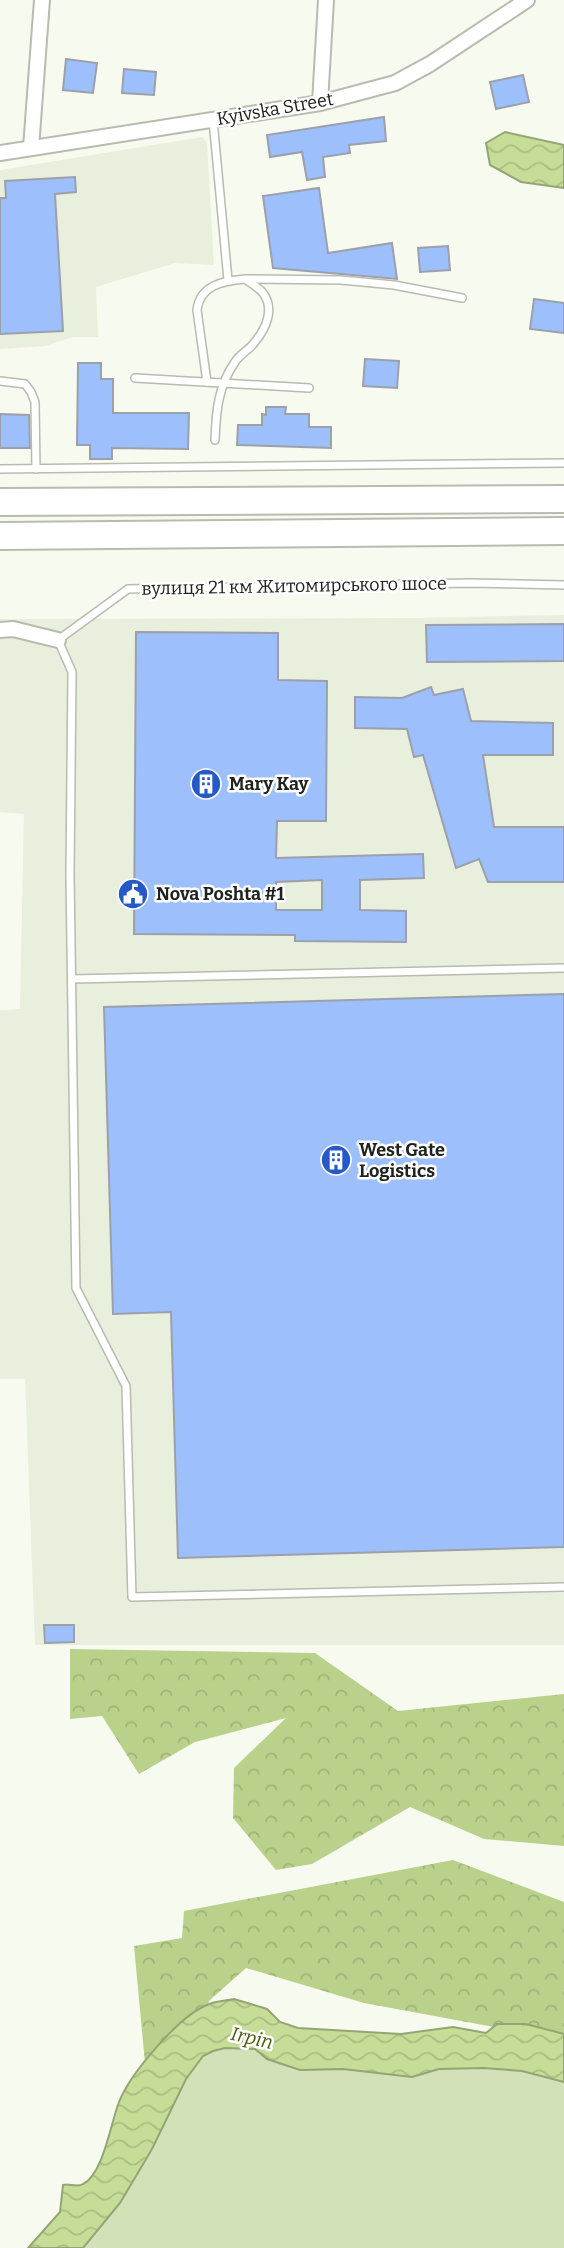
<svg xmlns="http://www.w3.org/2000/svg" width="564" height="2248" font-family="Bitter,serif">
	<defs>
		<pattern id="forest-crowns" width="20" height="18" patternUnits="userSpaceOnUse" patternTransform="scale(1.75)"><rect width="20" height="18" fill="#bad18b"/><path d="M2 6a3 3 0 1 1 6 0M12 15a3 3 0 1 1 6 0" fill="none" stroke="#a0b378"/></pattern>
		<pattern id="water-waves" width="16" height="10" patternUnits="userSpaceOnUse" patternTransform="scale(1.75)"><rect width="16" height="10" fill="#c6dd97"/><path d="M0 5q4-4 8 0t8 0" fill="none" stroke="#aabd82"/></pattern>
	</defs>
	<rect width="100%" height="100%" fill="#f7fbef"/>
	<!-- built -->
	<g fill="#e8efdc">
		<path d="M202,137L207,143L214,265L175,263L96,287L98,337H73L45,346L0,349V170Z"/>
		<path d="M564,615V1645H35L25,1379H0V1010L20,1009L24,814L0,812V619L414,618Z"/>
	</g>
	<!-- green -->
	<path fill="#d2e1b7" d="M201,2026L564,2067V2248H62Z"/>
	<!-- forest -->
	<g fill="url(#forest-crowns)">
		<path d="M70,1649L315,1653L398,1711L564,1694V1846L484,1839L410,1807L312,1864L276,1870L233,1818L234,1768L286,1718L195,1742L139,1774L102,1716L70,1719Z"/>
		<path d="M453,1860L564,1902V2040L364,2003L246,1968L209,2001L198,2046L147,2084L134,1946L182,1938L184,1911Z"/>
	</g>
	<!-- water -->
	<g fill="url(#water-waves)" stroke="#94a573" stroke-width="2">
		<path d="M505,132L564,145V188L521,182L490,165L486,143Z"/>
		<path d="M234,1999L267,2009L280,2022L298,2028L401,2034L453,2027L486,2033L497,2024H526L564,2034V2082L522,2071L484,2068L439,2069L412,2077L343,2069L300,2070L267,2059L255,2049L225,2048L213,2051L203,2056L186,2079L152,2149L120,2203L83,2248H28L60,2212L63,2185C70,2183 76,2188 83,2184C103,2175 111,2122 119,2102C130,2074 179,2016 207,2005C215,2001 225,2001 234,1999Z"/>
	</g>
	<!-- building -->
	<g fill="#9dbffc" stroke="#9ba0ab" stroke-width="2" fill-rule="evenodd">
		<path d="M66,59L97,63L93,93L63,90Z"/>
		<path d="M124,69L156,72L154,95L122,93Z"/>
		<path d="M523,75L529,102L496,109L490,82Z"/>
		<path d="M384,117L386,141L349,145L350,153L323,157L325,177L307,180L302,152L270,157L267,135Z"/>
		<path d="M75,177L76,192L55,194L63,331L0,334V198H6L5,181Z"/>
		<path d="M319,188L328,253L392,243L397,279L273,268L263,196Z"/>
		<path d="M448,246L450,270L420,272L418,248Z"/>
		<path d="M534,299L564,303V333L530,329Z"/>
		<path d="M365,359L399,361L397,388L363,386Z"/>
		<path d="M78,363H101V379H113V413H189L188,449L112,448V459H90V445H77Z"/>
		<path d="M266,407H286L285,414H309V427H331V448L237,445L238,425H262V414L266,415Z"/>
		<path d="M0,414L29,415L30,448H0Z"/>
		<path d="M564,624V661L427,662L426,625Z"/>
		<path d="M136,632L278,633V680L327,681L326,821H277L276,858L423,854L424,878L360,880V910L406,911V942L295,941V935L134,934ZM322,880V910H276V882Z"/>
		<path d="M431,687L434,695L463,689L471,721L553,723V755H483L494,827H564V882H488L479,859L456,868L423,755L414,757L407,729L355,728V697L402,698Z"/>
		<path d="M564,994V1547L178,1558L171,1312L113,1314L104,1007Z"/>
		<path d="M44,1625H74V1642L45,1643Z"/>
	</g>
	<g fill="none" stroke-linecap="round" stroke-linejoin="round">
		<!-- lane casing -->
		<g stroke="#b7bbb0" stroke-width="10">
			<g id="lane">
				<path d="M213,120L228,280"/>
				<path d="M246,279L341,280L394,285L462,298"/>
				<path d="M135,378L309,388"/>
				<path d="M0,381L25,384L31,392L35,402L36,469"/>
				<path d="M207,382L197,310C200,285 223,281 245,279C251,283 259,288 263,293C275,309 266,329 254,343C249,350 240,354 235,362C218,386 216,412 215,440"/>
				<path d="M0,469L564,463"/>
				<path d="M564,585L470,583L128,589L58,640L72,672L70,875L76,1288L126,1386L132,1597L564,1587"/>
				<path d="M72,979L564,968"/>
			</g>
		</g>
		<!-- street casing -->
		<g stroke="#b7bbb0" stroke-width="18">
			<g id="street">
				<path d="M320,103L326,0"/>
				<path d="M31,148L42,0"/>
				<path d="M0,153L320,103L395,83L430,64L527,0"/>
				<path d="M0,630L13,629L58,640"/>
			</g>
		</g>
		<!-- highway casing -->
		<g stroke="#b7bbb0" stroke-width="30">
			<g id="highway">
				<path d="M0,502L564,499"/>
				<path d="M0,536L564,531"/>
			</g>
		</g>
		<!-- lane -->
		<use href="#lane" stroke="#fff" stroke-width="7"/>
		<!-- street -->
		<use href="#street" stroke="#fff" stroke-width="14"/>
		<!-- highway -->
		<use href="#highway" stroke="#fff" stroke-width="26"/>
	</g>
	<!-- icons -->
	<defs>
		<g id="building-disc" transform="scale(1.575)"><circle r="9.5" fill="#2459c7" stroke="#fff"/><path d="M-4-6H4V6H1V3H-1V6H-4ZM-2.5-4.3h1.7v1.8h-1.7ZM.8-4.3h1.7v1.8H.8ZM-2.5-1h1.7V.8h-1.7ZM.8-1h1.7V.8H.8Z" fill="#fff"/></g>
		<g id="civic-disc" transform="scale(1.575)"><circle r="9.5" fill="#2459c7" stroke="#fff"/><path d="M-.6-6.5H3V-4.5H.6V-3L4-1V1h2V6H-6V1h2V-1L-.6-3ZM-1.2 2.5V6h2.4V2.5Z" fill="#fff"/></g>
	</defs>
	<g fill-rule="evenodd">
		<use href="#building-disc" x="206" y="784"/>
		<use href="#civic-disc" x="133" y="894"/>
		<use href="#building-disc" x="336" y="1160"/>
	</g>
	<g text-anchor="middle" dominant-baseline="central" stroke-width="5" stroke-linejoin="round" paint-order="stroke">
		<!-- street labels -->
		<g font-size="18" fill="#20221e" stroke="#fff">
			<text transform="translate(275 109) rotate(-10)">Kyivska Street</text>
			<text transform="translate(294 586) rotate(-1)">вулиця 21 км Житомирського шосе</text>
		</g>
		<!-- poi labels -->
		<g font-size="18" font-weight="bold" fill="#20221e" stroke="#fff" text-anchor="start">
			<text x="229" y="784">Mary Kay</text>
			<text x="156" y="894">Nova Poshta #1</text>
			<text x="359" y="1150">West Gate<tspan x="359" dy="21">Logistics</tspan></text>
		</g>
		<!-- water labels -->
		<g font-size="19" font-style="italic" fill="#475a0d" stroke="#fff">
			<text transform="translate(252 2038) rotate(13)">Irpin</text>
		</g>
	</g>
</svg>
